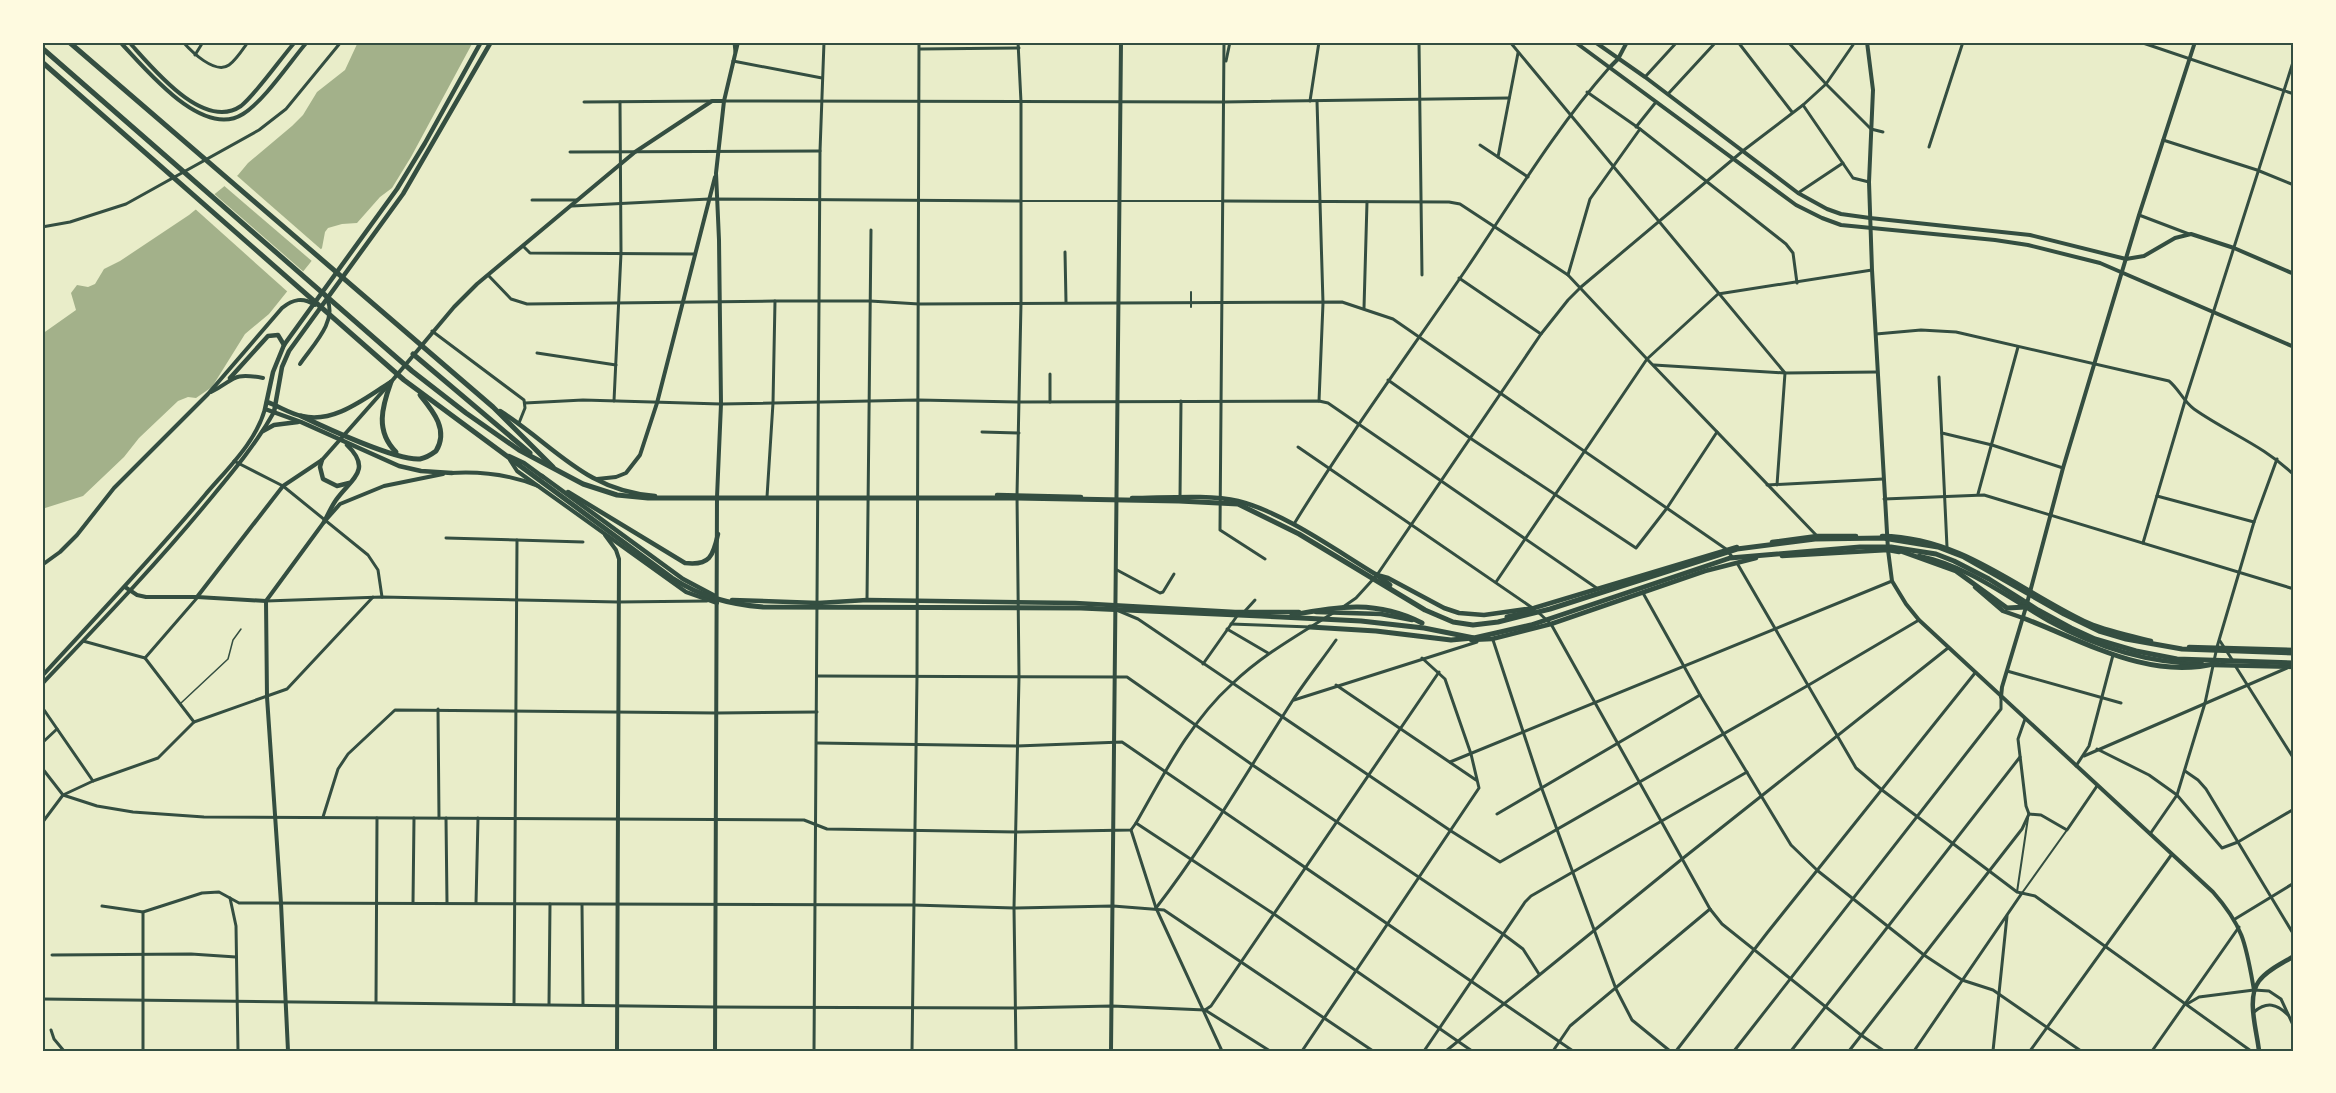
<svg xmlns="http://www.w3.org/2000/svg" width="2336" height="1093" font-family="Montserrat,sans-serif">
	<rect width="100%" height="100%" fill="#e9edc9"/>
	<!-- water -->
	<path fill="#a3b18a" d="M358,42H473L411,157L392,188L380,197L357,223L342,224L328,228L325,232L322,248L269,314L245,334L212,387L196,398L188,397L178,401L139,438L124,457L83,496L42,509V334L76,310L71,293L77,285L88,287L95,284L104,269L120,261L189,215L238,175L248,163L292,126L303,115L317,92L345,70Z"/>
	<!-- pier -->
	<g fill="#e9edc9">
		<path d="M235,174L323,251L313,262L222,184Z"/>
		<path d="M212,192L305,273L289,293L193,207Z"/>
	</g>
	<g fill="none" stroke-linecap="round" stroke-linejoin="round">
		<!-- service -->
		<path stroke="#344e41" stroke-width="1.5" d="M181,703L228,659L233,640L241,629"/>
		<!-- pedestrian -->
		<g stroke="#344e41" stroke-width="2">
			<path d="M1021,201H1222"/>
			<path d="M1191,292V307"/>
			<path d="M2017,892L2028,818"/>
			<path d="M2022,893L2067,830"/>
		</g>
		<!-- minor -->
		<g stroke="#344e41" stroke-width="3">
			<path d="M183,42C191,51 215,75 229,65C236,60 243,49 248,42"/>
			<path d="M734,42L735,52"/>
			<path d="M1224,42L1220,530L1265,559"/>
			<path d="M1419,42L1422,275"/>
			<path d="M1510,42L1785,373L1777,485"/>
			<path d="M1738,42L1792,112"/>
			<path d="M1788,42L1826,84L1871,129L1883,132"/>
			<path d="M2140,42L2294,94"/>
			<path d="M920,49L1019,48"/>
			<path d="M1518,53L1498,157L1528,177"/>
			<path d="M195,55L203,42"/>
			<path d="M733,61L822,78"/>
			<path d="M1226,61L1230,42"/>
			<path d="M1645,77L1677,42"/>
			<path d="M1587,92L1640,129L1786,244L1793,253L1797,283"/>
			<path d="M1668,94L1716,42"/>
			<path d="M725,101L1223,102L1509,98"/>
			<path d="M1310,101L1319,42"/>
			<path d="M1317,101L1323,303L1319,401"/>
			<path d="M584,102L711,101"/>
			<path d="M1803,105L1853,178L1869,182"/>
			<path d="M1636,127L1656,102"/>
			<path d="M2163,140L2257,170L2294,185"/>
			<path d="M1480,145L1498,157"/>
			<path d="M1929,147L1963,42"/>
			<path d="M570,152L820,151"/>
			<path d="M1798,193L1843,163"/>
			<path d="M532,200H577"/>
			<path d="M1223,201L1449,202L1460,204L1568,275L1647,359L1817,536"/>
			<path d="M572,206L709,199L1021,201"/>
			<path d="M2139,215L2189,234"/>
			<path d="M42,227L70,222L126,204L259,130L286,109L341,42"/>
			<path d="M523,246L530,253L695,254"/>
			<path d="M1065,252L1066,302"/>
			<path d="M488,275L511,299L527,304L775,301H870L919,304L1342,302L1393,319L1726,549L1733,558"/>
			<path d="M1568,275L1590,199L1640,129"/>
			<path d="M1459,278L1541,334"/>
			<path d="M1364,308L1367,202"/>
			<path d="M432,331L524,400L525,408L519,423"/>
			<path d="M1876,334L1921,330L1956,332L2169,381C2179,389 2183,401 2194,409C2228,433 2263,445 2294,475"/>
			<path d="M537,353L616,365"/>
			<path d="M1654,365L1785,373L1877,372"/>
			<path d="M1939,377L1947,547"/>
			<path d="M1388,380L1470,438L1636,548L1667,508L1717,432"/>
			<path d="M614,401L621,253L620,102"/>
			<path d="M1050,402V374"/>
			<path d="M525,403L583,400L721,404L918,400L1019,402L1319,401L1328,403L1598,589"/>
			<path d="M982,432L1019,433"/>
			<path d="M1942,433L1992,445L2063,468"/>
			<path d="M1298,447L1534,609"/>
			<path d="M234,461L283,486L368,555L378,570L382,597"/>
			<path d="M1767,485L1883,479"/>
			<path d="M1978,494L2018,347"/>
			<path d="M2157,496L2254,522"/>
			<path d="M767,497L773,403L775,301"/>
			<path d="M1180,498L1181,401"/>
			<path d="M1884,499L1984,495L2294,589"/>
			<path d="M1294,524C1348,436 1409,353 1467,268C1513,200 1555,129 1609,68"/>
			<path d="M446,538L583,542"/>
			<path d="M2143,543L2185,401L2294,59"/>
			<path d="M1737,563L1856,768L1882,790L2017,892L2035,896L2251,1051"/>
			<path d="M1117,570L1160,593L1163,592L1174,574"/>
			<path d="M1496,582L1647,359L1718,294L1872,270"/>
			<path d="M1643,593L1700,695L1791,845L1818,871L1924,955L1962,980L1993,990L2081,1051"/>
			<path d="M867,600L871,230"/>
			<path d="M266,601L382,597L618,602L707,601"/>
			<path d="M1343,607L1356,598L1377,575L1541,334L1568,300L1581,287L1744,150L1803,105L1826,84L1855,42"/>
			<path d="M1119,611L1138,619L1451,831L1500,862L1807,686L1919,620"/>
			<path d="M1245,611L1255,600"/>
			<path d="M1539,613L1551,624C1605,719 1657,814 1710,909L1722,924L1861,1035L1884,1051"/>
			<path d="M1231,624L1310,627"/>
			<path d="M1227,629L1268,653"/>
			<path d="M1493,640L1542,789L1616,989L1632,1020L1670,1051"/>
			<path d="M83,641L145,658L194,722"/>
			<path d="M2220,641L2233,661"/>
			<path d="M145,658L197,598"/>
			<path d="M1203,664L1237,616"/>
			<path d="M2236,667L2294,759"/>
			<path d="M2007,671L2121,703"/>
			<path d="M818,676L1127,677L1254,766L1503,934L1523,949L1539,974"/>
			<path d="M1336,685L1476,780"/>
			<path d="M1294,700L1477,642"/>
			<path d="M42,707L93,781"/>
			<path d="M438,709L439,818"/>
			<path d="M2025,719L2018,739L2026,806L2029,814"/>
			<path d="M42,743L57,729"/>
			<path d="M817,743L1017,746L1122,742L1573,1051"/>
			<path d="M2097,749L2149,775L2177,795L2222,848L2238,842L2294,809"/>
			<path d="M2084,756L2287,668"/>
			<path d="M1450,762L1892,581"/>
			<path d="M2076,766L2089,746L2113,655"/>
			<path d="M42,768L63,795L97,806L133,812L204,817L804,820L827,829L1017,832L1131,830L1136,823L1274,914L1472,1051"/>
			<path d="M2185,771L2198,780L2206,789L2294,935"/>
			<path d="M1497,814L1700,695"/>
			<path d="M2029,814L2041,815L2067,830L2097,786"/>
			<path d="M323,817L338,769L348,754L395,710L717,713L817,712"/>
			<path d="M446,818L447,903"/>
			<path d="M42,823L63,795L93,781L158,758L194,722L287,689L373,597"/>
			<path d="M1136,823C1164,774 1190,722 1232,684C1262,655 1298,635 1333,613"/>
			<path d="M1131,830L1156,908L1222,1051"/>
			<path d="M2150,834L2177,795L2205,703L2217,647L2254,522L2277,459"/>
			<path d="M230,898L236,926L238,1051"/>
			<path d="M413,903L414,818"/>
			<path d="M476,903L478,818"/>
			<path d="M582,905L583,1004"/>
			<path d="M102,906L143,912L202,893L219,892L239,903H259L913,905L1014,908L1113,906L1164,910L1373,1051"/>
			<path d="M1156,908C1207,842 1248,770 1293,700C1306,680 1322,660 1336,640"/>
			<path d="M143,912V1051"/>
			<path d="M2235,919L2294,883"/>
			<path d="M52,955L191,954L236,957"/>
			<path d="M42,999L716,1007L1016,1008L1112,1006L1205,1010L1270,1051"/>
			<path d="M376,1002L377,818"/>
			<path d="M514,1004L517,540"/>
			<path d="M549,1004L550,904"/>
			<path d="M2187,1004L2199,997L2254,990L2269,991L2281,999L2294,1027"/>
			<path d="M1205,1010L1211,1006L1439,672"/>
			<path d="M2254,1012C2267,1001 2277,1004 2288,1015"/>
			<path d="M51,1030L54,1039L64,1051"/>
			<path d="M814,1051L820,151L824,42"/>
			<path d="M912,1051L917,677L919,42"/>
			<path d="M1016,1051L1014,908L1019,677L1017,495L1021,303V102L1018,42"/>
			<path d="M1302,1051L1479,788L1471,754L1445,679L1422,658"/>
			<path d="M1424,1051L1525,902L1531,896L1747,772"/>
			<path d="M1446,1051L1682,859L1948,648"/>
			<path d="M1553,1051L1570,1026L1710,909"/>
			<path d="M1676,1051L1767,933L1975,673"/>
			<path d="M1734,1051L2001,709V697"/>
			<path d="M1791,1051L2020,757"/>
			<path d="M1849,1051L2022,829L2029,814"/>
			<path d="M1914,1051L2022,893"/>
			<path d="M1993,1051L2007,916"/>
			<path d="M2030,1051L2172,854"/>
			<path d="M2152,1051L2239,927"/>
		</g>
		<!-- tertiary -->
		<g stroke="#344e41" stroke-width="4">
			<path d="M300,364C312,346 338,321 327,299"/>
			<path d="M211,392C235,380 231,372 263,378"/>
			<path d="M42,565L60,552L77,535L114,488L208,394L282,308C293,299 303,297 315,305"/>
		</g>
		<!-- secondary -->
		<g stroke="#344e41" stroke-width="4">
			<path d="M120,42C145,68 202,140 243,114C264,101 290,62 307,42"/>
			<path d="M129,42C151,66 203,132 241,106C256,94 281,58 295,42"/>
			<path d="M1575,42L1796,205L1822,218L1841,225L1995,240L2028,245L2100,263L2294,347"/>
			<path d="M1595,42L1645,77L1798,193L1827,209L1841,214L1870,218L2030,235L2126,259L2144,256L2175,238L2191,234L2234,248L2294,274"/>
			<path d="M1867,42L1873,90L1869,182L1872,270L1888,550L1892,581L1906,604L1919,620L2213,892C2244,927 2246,945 2254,990"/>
			<path d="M1610,67L1618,59L1627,42"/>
			<path d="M510,460L517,471L686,592L717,603"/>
			<path d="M450,473C481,471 509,474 538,486"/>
			<path d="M597,479L616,477L626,473L640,455L657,403L715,177"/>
			<path d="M605,535L616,550L619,559L617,1051"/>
			<path d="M125,587L137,595L146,597H197L266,601"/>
			<path d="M197,597L283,486L322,460L391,382L454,307L477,284L635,152L712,101H723"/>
			<path d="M42,676C97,616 153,557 205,495C227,469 256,442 265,409"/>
			<path d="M42,684C98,625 154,567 206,504C230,475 255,446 274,412"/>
			<path d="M2001,697L2002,687L2026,607L2063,468L2139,215L2195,42"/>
			<path d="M288,1051L281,903L267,697L266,601L324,522L340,504L384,486L443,474"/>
			<path d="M715,1051L717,497L721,404L719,240L716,173L724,101L738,42"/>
			<path d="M1111,1051L1121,42"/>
		</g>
		<!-- primary -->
		<g stroke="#344e41" stroke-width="4.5">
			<path d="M230,378L268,336L278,335L284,345"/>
			<path d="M267,402C279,406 290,414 302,416C334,424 365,398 391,382"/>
			<path d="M500,411C554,445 585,491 655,496"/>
			<path d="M274,412L282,367L289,351L403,194L491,42"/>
			<path d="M263,431L274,425L298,422"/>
			<path d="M509,456L524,463L543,477"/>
			<path d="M322,460L320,467L323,479L337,486L349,483"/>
			<path d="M452,473L421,471L399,466L301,422L265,409L273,372L284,345L397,189L425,143L481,42"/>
			<path d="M542,476L683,579L715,596"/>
			<path d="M568,492L685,563C710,566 713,556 718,534"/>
			<path d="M997,495L1081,497"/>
			<path d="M1132,498C1162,498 1210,494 1238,501C1283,512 1337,551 1377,575L1388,578L1444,608L1459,613L1484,615L1534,608L1737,547"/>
			<path d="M324,522C328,515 331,507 336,500C351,479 373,470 347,445"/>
			<path d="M1882,536C1961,537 2017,589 2084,621C2105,631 2129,635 2151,641"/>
			<path d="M1772,542L1817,536H1856"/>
			<path d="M1782,556L1888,550L1899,552"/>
			<path d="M1919,556C1968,566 2007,597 2049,621C2096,647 2148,663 2202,664"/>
			<path d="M1975,587L2003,611L2023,618"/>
			<path d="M732,600L818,603L867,600L1075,603L1235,612H1299"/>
			<path d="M1316,612L1381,614L1412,620"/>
			<path d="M1471,640L1492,639L1551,624L1705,571L1756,558"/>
			<path d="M2189,647L2294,650"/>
			<path d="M2213,665L2294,667"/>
			<path d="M2259,1051C2257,1031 2246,998 2259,981C2267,970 2283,963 2294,956"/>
		</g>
		<!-- motorway -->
		<g stroke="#344e41" stroke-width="5">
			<path d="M69,42L493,407L553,467"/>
			<path d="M42,48L412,371L466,413L519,450L583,484L617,495L648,498H1016L1179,501L1238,504L1299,534L1425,610L1453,622L1473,625L1498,622L1550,609L1737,549L1815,539L1883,538L1938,547L1964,557L2064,614L2099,631L2126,639L2182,649L2294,653"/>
			<path d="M42,62L404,380L672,578C701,597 729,604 763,607L1081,608L1281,617L1361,621L1424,628L1474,638L1531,625L1730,558L1860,547H1891L1936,554L1954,561L1989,579L2038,610L2071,628L2095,639L2136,651L2177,659L2294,663"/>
			<path d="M413,354L530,453"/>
			<path d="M391,382C382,407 375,431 396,452"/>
			<path d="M301,416C324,427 397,461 420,459C425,458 432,454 436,451C449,430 433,411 420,395"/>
			<path d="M1895,549L1956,571L2007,608L2026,607"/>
			<path d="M1377,575L1390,585"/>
			<path d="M1292,615C1339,606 1377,600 1422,623"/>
			<path d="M1507,617L1533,611"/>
			<path d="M2023,618C2084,641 2149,681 2217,663"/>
			<path d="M1310,627L1376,631L1451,640L1473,638"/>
		</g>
	</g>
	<!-- border -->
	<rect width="2336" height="1093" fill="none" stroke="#fefae0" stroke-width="87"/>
	<rect x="44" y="44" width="2248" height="1006" fill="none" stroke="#344e41" stroke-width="2"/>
</svg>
